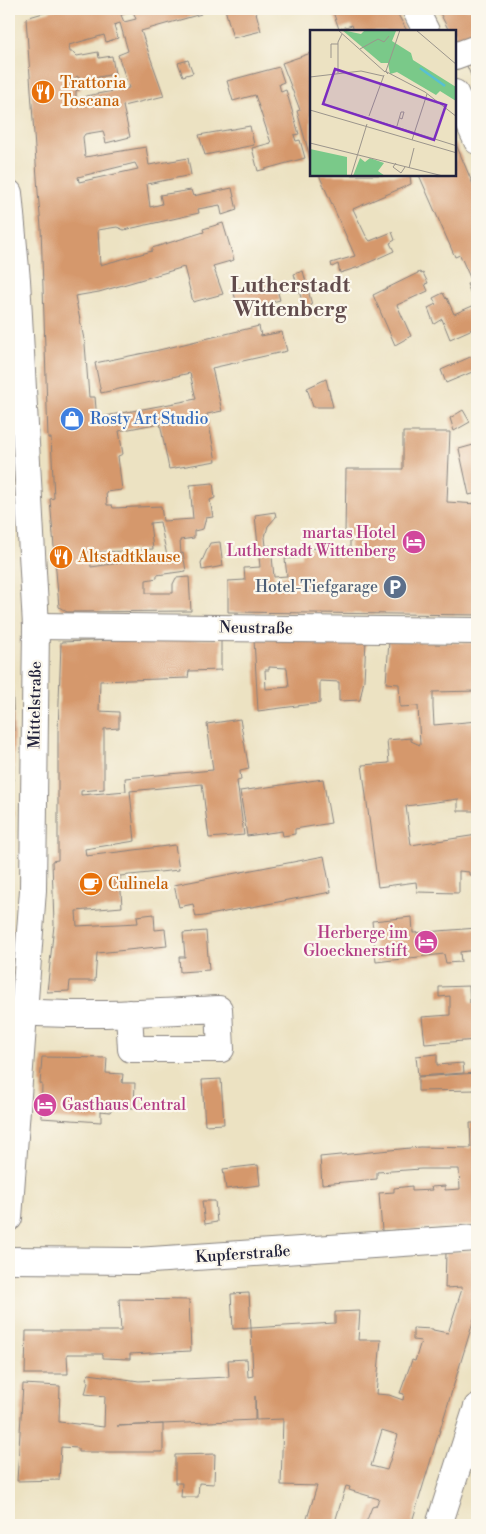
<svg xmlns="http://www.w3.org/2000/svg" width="486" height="1534" font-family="'Libre Bodoni',serif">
	<rect width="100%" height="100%" fill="#fbf7ec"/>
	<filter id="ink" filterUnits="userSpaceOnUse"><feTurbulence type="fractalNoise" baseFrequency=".02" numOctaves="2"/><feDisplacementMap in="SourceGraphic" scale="10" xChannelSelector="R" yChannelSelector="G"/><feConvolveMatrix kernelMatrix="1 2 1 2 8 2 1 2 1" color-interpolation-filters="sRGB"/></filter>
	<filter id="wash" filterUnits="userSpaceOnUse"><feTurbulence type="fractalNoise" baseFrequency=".0096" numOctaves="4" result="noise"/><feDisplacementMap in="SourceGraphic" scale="20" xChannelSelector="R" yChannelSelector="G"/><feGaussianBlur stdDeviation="1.12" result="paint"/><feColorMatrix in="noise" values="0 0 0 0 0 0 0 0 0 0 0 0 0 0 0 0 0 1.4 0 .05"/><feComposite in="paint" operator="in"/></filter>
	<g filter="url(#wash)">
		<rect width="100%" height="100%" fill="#ece2c2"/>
		<g id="blocks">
			<!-- building -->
			<g fill="#d5986c" fill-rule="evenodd">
				<path d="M57,9H199L201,14L141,31L164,96L123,106L130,137L106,143L103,131L85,134L83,137L85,157L146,147L149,165L188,158L191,175L147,184L150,207L162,204L160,195L191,190L193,196L232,188L237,210L222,215L220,205L198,209L199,213L124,230L117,227L98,230L100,265L152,251V248L204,232L203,229L223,223L234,260L213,266L223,294L193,302L184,267L99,292L75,296L85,344L89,397H95L97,420L101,417L116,414L196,399L190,373L101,393L95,363L159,350L259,326L261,336L282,332L287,351L212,368L222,411L207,414L216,461L169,469L160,423L119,431L123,454L118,456L122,490L106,492L107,505H112L113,508L161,506L163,521L193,519L190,485L213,483L215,498L210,500L213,517L206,518L203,529L194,531V538L180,540L181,554L183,553L186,571L157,575V578L146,580V593H173V584L176,578L189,577L191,611L67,612L59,607L50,499L54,498L51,438H48L41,227L38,192L26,18ZM133,11L136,19L124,22L121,15ZM120,23L128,51L118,55L129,88L86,96L79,101L76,98V90H80L79,84L75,85L74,79L77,76L82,80L115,74L112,56L99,58L98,52L77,56L73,52H70L69,45L104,35L106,42L118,38L114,25ZM135,163L138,169L79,182L78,177ZM160,522L167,556L91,567L90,553L153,549L150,523Z"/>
				<path d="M225,9H255L261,31L233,38Z"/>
				<path d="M332,9H395L407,31H354L352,25L339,29Z"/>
				<path d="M438,9H477V40L455,45V31H449Z"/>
				<path d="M311,53V157H310L297,111L300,110L282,63Z"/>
				<path d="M477,56V90L465,61Z"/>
				<path d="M188,60L193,73L183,76L178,63Z"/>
				<path d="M279,67L284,82L279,84L281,92L286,90L299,134L294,135L296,141L300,140L305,158L258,171L252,148L271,143L255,95L233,101L227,81Z"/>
				<path d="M250,126L254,145L205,155L199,135Z"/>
				<path d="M455,142L477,194V295L472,297L467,284L472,282L460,255L455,257L419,175H455Z"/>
				<path d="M319,175H410L411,184L353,209L366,236L370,241L392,232L395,240L390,243L394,251L359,267L340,273L338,264L332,267L331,263L355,256Z"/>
				<path d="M303,271L312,305L304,308L294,274Z"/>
				<path d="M420,272L421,274L423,273L428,283L425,284L428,291L397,305L411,336L395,345L373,295Z"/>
				<path d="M274,279L280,300L239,311L233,290Z"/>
				<path d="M443,293L446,299L447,298L454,314L477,304V327L450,339L442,319L434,324L428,308L436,304L433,298Z"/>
				<path d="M477,354V370L446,383L441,370Z"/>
				<path d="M326,379L333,407H313L307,388Z"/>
				<path d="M463,410L470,422L454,431L450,418Z"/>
				<path d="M403,432H450L447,502L477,504V615L228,612V581L245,580L244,568L260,567L255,515L275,512L276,517L268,526L265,537L266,546H271L274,577L287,576L285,559L302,557V548L350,549V535L345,534L346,469H403Z"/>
				<path d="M477,444V493L469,495L459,449Z"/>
				<path d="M220,542L223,566L202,570L201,563L210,543Z"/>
				<path d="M9,612H10L14,734L13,855H9Z"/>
				<path d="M144,639H221V670L189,671L188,678L100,681L99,711L119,712V728L104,729V789L81,791V795L126,791L125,778L213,770L207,724L240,719L249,769L240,771L241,780L237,781L244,835L209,838L202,784L130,791L135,841L85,849L86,856L175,845L179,870L120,876L122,907L76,911L77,926L138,923L137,916L154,914L155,930L165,929L167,946L97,953L95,981H70L69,991L47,992L54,925L52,861L58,860V732L61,642Z"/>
				<path d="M254,639L366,640L364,680L360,700L339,701V682L320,681V703L258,711ZM269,667L287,668L289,687L266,689L265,670H269Z"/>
				<path d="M389,641L477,643V691L433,692V707L434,725L477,721V811H458V799L406,806L411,845L477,835V871L474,872L475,875H469V872L459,871V893L417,892L416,882L378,887L362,765L389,763L387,740L411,738V741L420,745L418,706L400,707L399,684L386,683Z"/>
				<path d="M323,779L331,823L295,829V834L283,836L282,831L247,836L240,791Z"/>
				<path d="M324,856L331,892L204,916L196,917L193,904L179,907L174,885Z"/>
				<path d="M412,917L413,933L477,928V950L460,952L461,962L446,963L444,954L376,962L372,921Z"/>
				<path d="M9,927H13L10,959H9Z"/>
				<path d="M206,931L209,970L180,972L179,957H185L183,933Z"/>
				<path d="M469,986L470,1003L477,1002V1040L425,1044L422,1017L450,1015V996L439,997V987Z"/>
				<path d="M437,1054V1065L463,1063L464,1073L418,1076L416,1056Z"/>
				<path d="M42,1057L107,1058L106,1073L123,1074L122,1083H135L134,1108L113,1107L110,1112L101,1111V1122L41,1118L42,1084H40Z"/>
				<path d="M477,1073V1090L418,1091V1077Z"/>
				<path d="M221,1079L224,1124L205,1125L202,1080Z"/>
				<path d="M470,1123H477V1225L382,1231L379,1193L394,1192V1188L412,1186V1191L432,1190L431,1187L445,1186V1190L460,1189L459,1169H421L377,1172V1179L322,1184L320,1157L420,1147L471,1148Z"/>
				<path d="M258,1165L260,1185L226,1189L223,1169Z"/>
				<path d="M202,1201H215L217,1222L205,1224Z"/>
				<path d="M477,1251V1309L411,1525H365L372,1507L376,1506L379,1499L349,1490L350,1487L346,1486L334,1525H305L317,1486L281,1485L283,1419L256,1420L255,1396V1420L117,1426L163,1424V1452H78V1448L61,1447L59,1480L17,1481L23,1384L60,1386L59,1422L104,1427L105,1396L85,1394L88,1382L86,1378L89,1374L139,1381L229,1377L228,1360L247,1359L248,1377L253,1376L251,1328L335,1323V1312L360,1311L358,1340H381L376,1394L389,1395L403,1400L404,1394L400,1393L412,1360L415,1361L421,1341L413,1340V1328L433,1329V1330L448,1333L462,1289V1287L445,1288L446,1252ZM382,1430L398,1435L387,1470L371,1466Z"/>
				<path d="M249,1293L251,1328L233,1329L231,1294Z"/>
				<path d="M119,1299L189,1300L191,1351L130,1354V1359L103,1358V1354H67L68,1374H25L26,1331H121Z"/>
				<path d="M215,1454L214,1484L199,1483L198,1497H181L182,1483H175V1455Z"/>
			</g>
		</g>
	</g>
	<g filter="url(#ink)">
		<use href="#blocks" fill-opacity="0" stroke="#87827e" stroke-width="1"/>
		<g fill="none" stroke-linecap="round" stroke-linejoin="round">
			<!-- minor casing -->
			<g stroke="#87827e" stroke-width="28">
				<g id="minor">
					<path d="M415,9L426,31"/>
					<path d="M455,56L477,48"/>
					<path d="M455,93L477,141"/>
					<path d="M9,193L17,280L36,626L33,890L9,1218"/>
					<path d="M36,626L477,631"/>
					<path d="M24,1012C89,1017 154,1012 219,1009L221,1049H131L129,1013"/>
					<path d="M9,1260L137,1261L477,1238"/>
					<path d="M439,1525L477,1407"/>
				</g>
			</g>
			<!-- minor -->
			<use href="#minor" stroke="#fff" stroke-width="26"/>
		</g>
	</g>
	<!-- icons -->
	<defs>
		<g id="restaurant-disc" transform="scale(1.25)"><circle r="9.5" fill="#e8710a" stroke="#fbf7ec"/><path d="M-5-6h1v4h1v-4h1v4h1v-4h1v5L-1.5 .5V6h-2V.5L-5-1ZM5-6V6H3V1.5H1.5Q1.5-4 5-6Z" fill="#fff"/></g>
		<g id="shop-disc" transform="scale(1.25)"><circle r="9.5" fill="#3f7fe0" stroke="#fbf7ec"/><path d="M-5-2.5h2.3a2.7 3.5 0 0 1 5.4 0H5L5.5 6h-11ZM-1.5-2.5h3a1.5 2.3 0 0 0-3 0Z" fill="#fff"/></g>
		<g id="hotel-disc" transform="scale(1.25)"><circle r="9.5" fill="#d1479c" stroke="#fbf7ec"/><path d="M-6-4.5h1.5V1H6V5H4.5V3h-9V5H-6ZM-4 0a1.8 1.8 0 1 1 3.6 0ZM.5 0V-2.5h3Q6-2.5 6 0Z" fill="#fff"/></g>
		<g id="parking-disc" transform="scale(1.25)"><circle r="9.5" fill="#5c6f8a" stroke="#fbf7ec"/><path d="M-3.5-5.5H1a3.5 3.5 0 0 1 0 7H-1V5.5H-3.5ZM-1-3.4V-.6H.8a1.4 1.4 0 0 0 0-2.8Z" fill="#fff"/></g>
		<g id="cafe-disc" transform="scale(1.25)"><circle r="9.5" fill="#e8710a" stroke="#fbf7ec"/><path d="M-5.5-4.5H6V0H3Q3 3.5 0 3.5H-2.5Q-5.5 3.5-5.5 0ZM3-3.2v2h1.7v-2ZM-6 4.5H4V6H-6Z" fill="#fff"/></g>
	</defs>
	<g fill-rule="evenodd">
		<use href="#restaurant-disc" x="43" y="92"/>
		<use href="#shop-disc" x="72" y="419"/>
		<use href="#hotel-disc" x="414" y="542"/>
		<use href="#restaurant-disc" x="61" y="557"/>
		<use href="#parking-disc" x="395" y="587"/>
		<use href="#cafe-disc" x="91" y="884"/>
		<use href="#hotel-disc" x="426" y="942"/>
		<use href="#hotel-disc" x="45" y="1105"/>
	</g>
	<g text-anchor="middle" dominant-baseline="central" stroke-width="4.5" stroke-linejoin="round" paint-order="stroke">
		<!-- food labels -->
		<g font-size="16" fill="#c56008" stroke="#fbf7ec" text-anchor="start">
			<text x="60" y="83">Trattoria<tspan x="60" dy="18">Toscana</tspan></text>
			<text x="78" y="557">Altstadtklause</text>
			<text x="108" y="884">Culinela</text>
		</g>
		<!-- shop labels -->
		<g font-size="16" fill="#366cbe" stroke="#fbf7ec" text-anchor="start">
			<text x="90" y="419">Rosty Art Studio</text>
		</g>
		<!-- hotel labels -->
		<g font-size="16" fill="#b23c85" stroke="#fbf7ec" text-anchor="end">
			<text x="396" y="533">martas Hotel<tspan x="396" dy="18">Lutherstadt Wittenberg</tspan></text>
			<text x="408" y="933">Herberge im<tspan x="408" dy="18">Gloecknerstift</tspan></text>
			<text x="62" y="1105" text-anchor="start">Gasthaus Central</text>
		</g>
		<!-- service labels -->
		<g font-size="16" fill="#4e5e75" stroke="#fbf7ec" text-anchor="end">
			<text x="378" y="587">Hotel-Tiefgarage</text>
		</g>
		<!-- street labels -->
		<g font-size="16" fill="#22223b" stroke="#fbf7ec">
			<text transform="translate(256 628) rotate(1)">Neustraße</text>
			<text transform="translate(35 705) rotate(-89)">Mittelstraße</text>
			<text transform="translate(243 1254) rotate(-4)">Kupferstraße</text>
		</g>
		<!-- district labels -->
		<g font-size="21" font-weight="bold" fill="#614b4c" stroke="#fbf7ec">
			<text x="290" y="286">Lutherstadt<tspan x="290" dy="24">Wittenberg</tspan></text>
		</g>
	</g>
	<!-- overview -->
	<g transform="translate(310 30)">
		<rect width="146" height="146" fill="#ece2c2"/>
		<path d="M32,0L51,4L55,0L86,1L82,11L101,23L103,30L146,57V71L130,61L126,65L87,42L80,44L78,33H71ZM0,119L37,127V146H0ZM50,128L55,132L60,128L74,133L68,141L75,146H43Z" fill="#7ac989"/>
		<path fill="none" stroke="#57c0d3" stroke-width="2.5" d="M110,38L135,56"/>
		<path fill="none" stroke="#9b958c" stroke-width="1" d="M28,0L75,42M106,0L147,35M50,19L68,9L74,12L79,6M21,28V14H28M76,41L90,0M28,43V12L32,4M78,44L75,41L115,62L147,87M0,47L51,41L73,46M23,77L147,116M0,80L147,123M59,86L74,45M87,96L91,82H94L92,89L90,88M102,110L117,64M0,113L133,146M86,133L83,137L91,143L95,137M99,138L104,118M41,146L57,94"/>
		<path fill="#7b2cbf" fill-opacity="0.15" stroke="#7b2cbf" stroke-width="2.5" d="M25,39L136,75L124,110L13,74Z"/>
		<rect width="146" height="146" fill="none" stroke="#22223b" stroke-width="2.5"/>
	</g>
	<!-- margin -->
	<rect width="486" height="1534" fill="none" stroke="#fbf7ec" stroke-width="30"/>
</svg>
